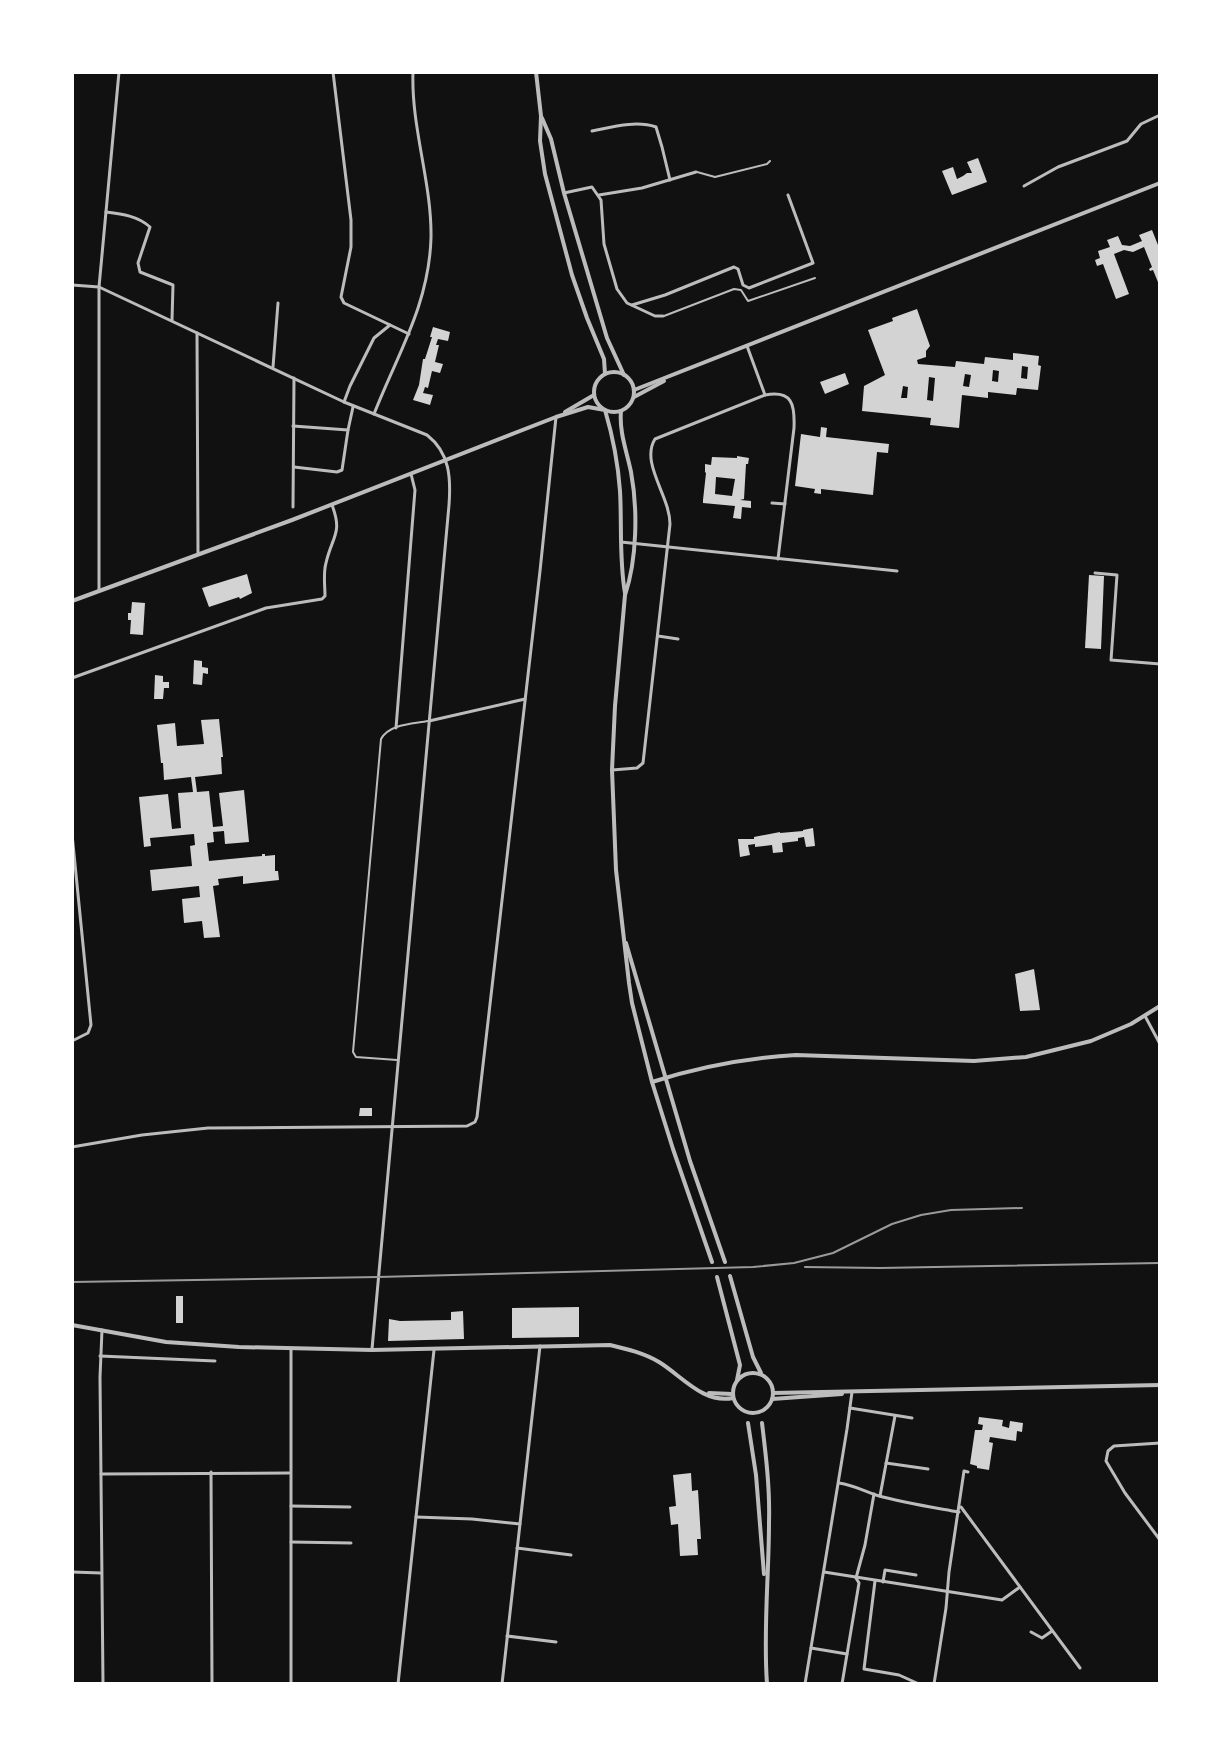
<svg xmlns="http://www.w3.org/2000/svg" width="1232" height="1756" font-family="'Space Grotesk',sans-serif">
	<rect width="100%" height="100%" fill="#111"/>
	<!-- building -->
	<g fill="#d3d3d3" fill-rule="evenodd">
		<path d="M978,158L987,182L952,195L942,171L953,167L957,179L963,176L967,173H972L967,162Z"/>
		<path d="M1152,230L1160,250V287L1153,270L1150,271L1149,269L1152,267L1144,247L1133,252L1124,250L1114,254L1129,294L1116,299L1103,264L1097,266L1095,260L1100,258L1098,251L1110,247L1107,240L1118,236L1122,245L1130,246L1142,241L1139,235Z"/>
		<path d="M917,309L930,346L926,351V357L917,360L918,364L955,367L956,361L984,364L985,357L1013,360V353L1039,356L1038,365L1041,366L1038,390L1017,388L1016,395L988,392V398L962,395L959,428L930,425L931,418L862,411L864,386L885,375L868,330L893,321L892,318ZM1022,366L1028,367L1027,379L1021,378ZM993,370L999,371L998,382L992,381ZM965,374L971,375L969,387L963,386ZM929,377L935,378L933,401L927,400ZM903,386L908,387L907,398H901Z"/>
		<path d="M433,327L450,332L448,341L438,339L436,345H439L435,362L443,364L440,373L432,371L428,388L425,387L423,393L433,395L430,405L413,400L419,385L423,359H425L432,337H430Z"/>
		<path d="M845,373L849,384L825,394L820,382Z"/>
		<path d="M821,427L827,428L826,437L889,444L888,453L877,452L873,495L821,489V494L814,493L815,489L795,486L801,434L820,437Z"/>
		<path d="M737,456L749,458L748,464H746L744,499L740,500L751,501V508L742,507L741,519L733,518L735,506L703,503V500L706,473L705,472V464L711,465L712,457L737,458ZM716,477L735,479L732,496L715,494Z"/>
		<path d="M247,574L252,593L240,599L239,597L209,607L202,588Z"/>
		<path d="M1089,575L1104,576L1101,649L1085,648Z"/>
		<path d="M132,602L145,603L143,635L130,634L131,620H128V613H131Z"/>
		<path d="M194,660L202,661V667L208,668V674L203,673L202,685L193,684Z"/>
		<path d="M155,675L163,676V682H169V688H164L163,699H154Z"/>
		<path d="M219,719L223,757H221L222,774L195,777L197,792L209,791L213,827L223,826L219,793L244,790L249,842L225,844L224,831L213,832L214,842L207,843L209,861L262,856V854H265V856L275,855V871H278L279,880L243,884V876L218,879L219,885L213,886L220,937L204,938L202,921L184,923L182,899L200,897L199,886L152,891L150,870L192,866L190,846L195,845L194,834L150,838L151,846L144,847L139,797L168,794L172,829L181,828L178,793L193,792L191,777L164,780L163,763H161L157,725L175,723L177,746L204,744L201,720Z"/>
		<path d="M813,828L815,846L806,847L804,837L798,838V841L782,843L783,852L773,853L772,845L755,847V844L748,845L750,855L740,857L738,839H754V837L780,832V833L803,831V830Z"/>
		<path d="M1034,969L1040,1010L1020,1011L1015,974Z"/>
		<path d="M360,1108H372V1116H359Z"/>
		<rect x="176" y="1296" width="7" height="27"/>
		<path d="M579,1307V1337L512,1338V1308Z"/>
		<path d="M463,1311L464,1339L388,1341L389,1319L400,1321L451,1320V1312Z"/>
		<path d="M979,1417L1003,1420L1002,1426L1009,1428L1010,1421L1023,1423L1022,1432L1017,1431L1016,1441L990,1437L989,1442L993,1443L989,1470L977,1468V1466L970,1464L975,1430H982L983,1425L978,1424Z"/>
		<path d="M691,1473L692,1491L698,1490L701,1539H697L698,1555L680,1556L678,1524L671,1525L669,1507L676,1506L673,1475Z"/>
	</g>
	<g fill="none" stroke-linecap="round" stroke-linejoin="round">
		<!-- service -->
		<g stroke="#bcbcbc" stroke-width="2">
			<path d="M697,172L715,177L767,164L770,161"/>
			<path d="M664,316L734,289L741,290L748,301L815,278"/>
			<path d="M397,1060L356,1057L353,1052L381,739C389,724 412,724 428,721"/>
		</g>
		<!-- minor -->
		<g stroke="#bcbcbc" stroke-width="3">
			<path d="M333,72L351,220V247L341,297L344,303L409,334"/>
			<path d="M592,131C612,127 636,120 656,127L662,147L670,180"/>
			<path d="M1024,186L1058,167L1127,141L1141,124L1160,115"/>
			<path d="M564,193L592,187L601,200L604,244L617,289L627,303L655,316H663"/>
			<path d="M599,195L642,188L696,172"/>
			<path d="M106,212C122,214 138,216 150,227L138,263L140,272L173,285L172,320"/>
			<path d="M72,285L99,287L344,402L427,435C450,453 451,478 449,505L372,1349"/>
			<path d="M632,305L665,295L734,267L738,269L743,285L749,288L813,263L788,195"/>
			<path d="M197,333L198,553"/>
			<path d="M747,346L765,395"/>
			<path d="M273,367L278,303"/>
			<path d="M344,402L350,386L374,338L390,325"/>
			<path d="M374,414C397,355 429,305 431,238C432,183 411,128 413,72"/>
			<path d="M293,426L348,430L342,470L337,472L294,467"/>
			<path d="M348,430L353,407"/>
			<path d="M772,503L785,504"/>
			<path d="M293,507L294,378"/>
			<path d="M621,542L897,571"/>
			<path d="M1095,573L1117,575L1111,660L1160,664"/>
			<path d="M99,591V287L119,72"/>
			<path d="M658,636L678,639"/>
			<path d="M72,678L266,608L322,599L325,596C325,586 323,573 326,563C332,536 343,534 332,505"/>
			<path d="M429,721L525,699"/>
			<path d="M396,728L415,490L411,474"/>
			<path d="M612,770L637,768L643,763L670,524C670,496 640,463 655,439L765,395C792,390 795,404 794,428L778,559"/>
			<path d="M72,834L91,1025L88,1033L72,1041"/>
			<path d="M1145,1016L1160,1044"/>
			<path d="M72,1147L142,1135L208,1128L467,1126L475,1122L477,1117L540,571L556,417"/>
			<path d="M102,1330L100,1377L103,1684"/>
			<path d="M291,1349V1684"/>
			<path d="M100,1356L215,1361"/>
			<path d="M850,1408L912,1418"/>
			<path d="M1160,1443L1114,1446L1108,1451L1106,1461L1125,1493L1160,1540"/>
			<path d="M886,1463L928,1469"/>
			<path d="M211,1472L212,1684"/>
			<path d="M101,1474L289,1473"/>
			<path d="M839,1483C853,1485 862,1490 876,1495C903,1503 931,1507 959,1512"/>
			<path d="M880,1496L895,1416"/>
			<path d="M291,1506L350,1507"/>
			<path d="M961,1507L1080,1668"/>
			<path d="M416,1517L472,1519L520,1524"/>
			<path d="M291,1542L351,1543"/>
			<path d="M517,1548L571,1555"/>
			<path d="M72,1572L101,1573"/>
			<path d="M824,1572L1002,1600L1020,1587"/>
			<path d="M875,1581L864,1669L899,1675L919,1684"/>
			<path d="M883,1582L885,1570L916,1575"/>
			<path d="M1031,1632L1042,1638L1052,1631"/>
			<path d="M507,1636L556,1642"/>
			<path d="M811,1648L847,1654"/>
			<path d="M398,1684L434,1350"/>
			<path d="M502,1684L540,1346"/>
			<path d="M805,1684L847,1429L852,1392"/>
			<path d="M842,1684L858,1589L859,1583L856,1578L865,1545L874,1494"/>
			<path d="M934,1684L946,1608L949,1572L964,1471L968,1472"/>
			<path d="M935,1684H949"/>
		</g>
		<!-- tertiary -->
		<g stroke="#bcbcbc" stroke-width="4">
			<path d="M536,72L541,116L540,141L545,174L572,275L587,318L604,359L605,374"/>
			<path d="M542,118L551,139L564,193L607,338L624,375"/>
			<circle cx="614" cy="392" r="20"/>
			<path d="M634,390L1160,183"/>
			<path d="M634,397L664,381"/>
			<path d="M621,411C619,432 627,452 631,472C638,509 637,560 625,595L615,706L612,770L616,870L629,983L632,1003L652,1082L673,1149L712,1262"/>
			<path d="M565,412L594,395"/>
			<path d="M72,601L292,520L556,417L588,407L605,410C613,437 618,463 620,491C622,525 619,559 625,593"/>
			<path d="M626,943L690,1161L725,1262"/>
			<path d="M652,1082C699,1067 747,1058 796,1055L974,1061L1026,1057L1091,1041L1131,1024L1160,1006"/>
			<path d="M730,1276L753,1357L761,1373"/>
			<path d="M717,1277L740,1365L737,1380"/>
			<path d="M72,1325L166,1342L239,1347L372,1350L610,1345C627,1349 644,1353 659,1362C682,1376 703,1404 733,1398"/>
			<circle cx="753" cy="1393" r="20"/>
			<path d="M709,1393L732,1394"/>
			<path d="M773,1393L1160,1385"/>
			<path d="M772,1399L842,1394"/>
			<path d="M748,1423L756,1475L764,1574"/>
			<path d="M762,1423C766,1456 770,1489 769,1522C769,1576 763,1630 767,1684"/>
		</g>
		<!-- rail -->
		<g stroke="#9a9a9a" stroke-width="2">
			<path d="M805,1267L880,1268L1160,1263"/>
			<path d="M72,1282L378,1277L753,1267L794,1263L833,1253L892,1224L921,1215L951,1210L1022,1208"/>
		</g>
	</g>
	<!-- border -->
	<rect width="1232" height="1756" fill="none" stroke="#ffffff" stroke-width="148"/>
</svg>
